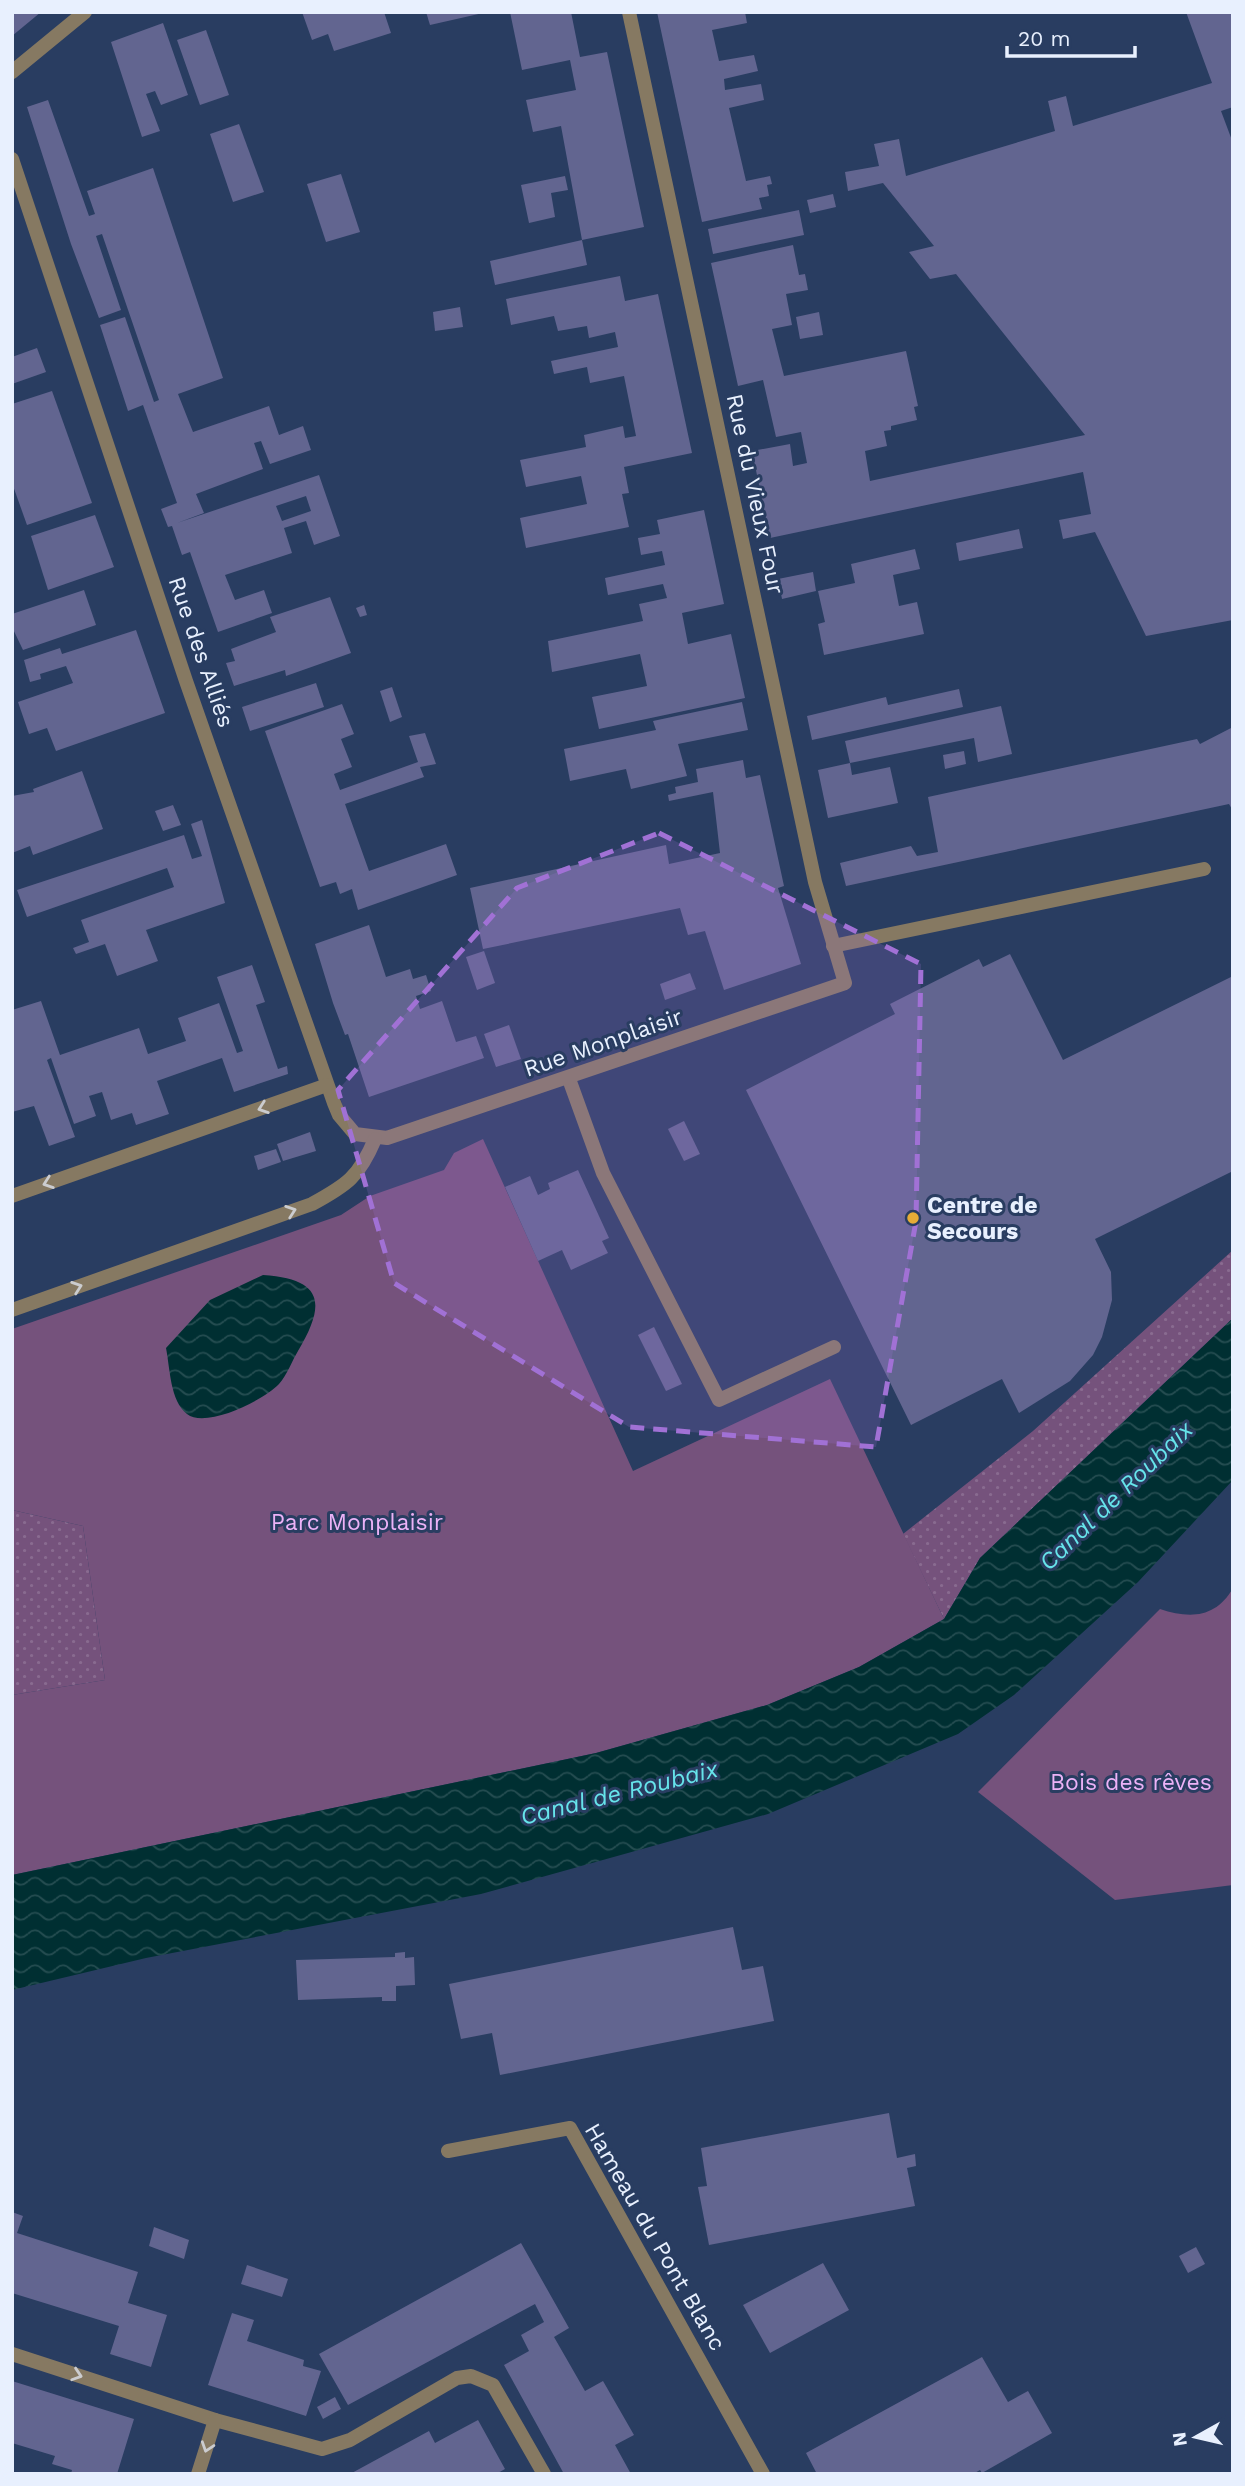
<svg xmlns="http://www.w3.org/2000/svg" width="1245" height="2486" font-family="'Work Sans',sans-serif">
	<defs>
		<pattern id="grass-dots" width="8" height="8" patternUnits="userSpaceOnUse" patternTransform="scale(1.75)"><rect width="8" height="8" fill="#75527c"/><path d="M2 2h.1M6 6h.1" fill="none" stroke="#896b90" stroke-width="1.8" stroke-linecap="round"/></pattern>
		<pattern id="water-waves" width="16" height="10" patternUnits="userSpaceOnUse" patternTransform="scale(1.75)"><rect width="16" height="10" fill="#002f32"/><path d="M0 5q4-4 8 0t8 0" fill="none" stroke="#254d51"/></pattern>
	</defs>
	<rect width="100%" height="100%" fill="#293d61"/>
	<!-- grass -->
	<g fill="url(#grass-dots)">
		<path d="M1233,1250V1318L980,1558L944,1619L903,1534L1033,1431Z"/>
		<path d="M12,1510L83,1526L105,1680L12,1695Z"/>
	</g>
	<!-- park -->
	<g fill="#75527c">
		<path d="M483,1139L633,1471L830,1379L944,1619L859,1667L767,1705L596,1753L12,1875V1695L105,1680L83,1526L12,1510V1329L341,1215L370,1196L444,1170L454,1153Z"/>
		<path d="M1233,1588V1885L1115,1900L978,1792L1160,1609C1190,1619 1216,1618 1233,1588Z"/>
	</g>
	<!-- water -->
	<g fill="url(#water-waves)">
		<path d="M263,1275C324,1279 326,1304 298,1351C292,1361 287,1375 279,1384C264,1400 206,1429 187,1414C170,1401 170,1368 166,1348L210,1300Z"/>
		<path d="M1233,1318V1480L1138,1582L1014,1695L958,1734L768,1814L481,1894L146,1958L12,1990V1875L596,1753L767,1705L859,1667L944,1619L980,1558Z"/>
	</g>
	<!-- building -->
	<g fill="#626590" fill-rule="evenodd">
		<path d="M12,12H41L12,36Z"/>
		<path d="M302,12H384L391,33L334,51L328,34L312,40Z"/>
		<path d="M426,12H483V13L430,25Z"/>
		<path d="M510,12H571L580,57L607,52L644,227L582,240L561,126L533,132L526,100L576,90L570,60L522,70Z"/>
		<path d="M657,12H745L747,23L712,30L719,61L754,55L758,71L724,79L725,90L761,84L764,100L729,108L746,181L770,176L772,184L767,185L769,196L759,198L762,209L702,222Z"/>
		<path d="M1186,12H1233V107L1221,111L1233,143V620L1146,636L1095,532L1063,539L1059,520L1091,514L1083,472L770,538L752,451L790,444L793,466L807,463L801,432L776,437L763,380L738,386L711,263L793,245L799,275L805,274L808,290L786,294L792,325L772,329L784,376L906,351L918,406L914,407L917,420L891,426V430L884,431L887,446L865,451L870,481L1085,435L956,274L930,279L909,252L934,246L883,183L848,191L845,172L879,166L874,144L899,139L906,176L1055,131L1048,101L1066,96L1073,126L1212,83Z"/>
		<path d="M163,23L188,95L161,105L155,91L146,94L160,131L142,137L111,42Z"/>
		<path d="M206,30L229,95L200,105L177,40Z"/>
		<path d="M48,100L89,216L95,214L87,191L153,168L223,378L178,394L193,432L269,406L279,435L303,426L311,450L270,464L261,441L254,443L263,469L196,494L204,513L177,523L319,475L340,536L314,545L306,521L284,528L292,553L225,575L235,600L264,590L272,613L218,632L190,552L182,555L172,526L168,527L161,509L177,503L143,405L128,411L100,325L125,317L154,402L159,400L102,234L96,236L121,310L99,318L71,244L27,107ZM306,496L311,511L282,521L276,506Z"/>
		<path d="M239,124L264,192L233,202L210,134Z"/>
		<path d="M341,174L360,232L326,242L307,184Z"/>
		<path d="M565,176L568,190L551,193L555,217L529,223L521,185Z"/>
		<path d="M833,194L836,207L810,213L807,200Z"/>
		<path d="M799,210L804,235L713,254L708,229Z"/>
		<path d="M582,240L587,265L495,285L490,261Z"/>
		<path d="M620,276L625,301L658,294L692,453L624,467L629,493L622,494L629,527L526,548L520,518L587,504L581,476L526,487L520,460L586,447L584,435L623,426L625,438L636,436L624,376L590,383L587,367L554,374L551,361L618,347L615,332L589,338L587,326L558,331L554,316L511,325L506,299Z"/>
		<path d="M460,307L463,327L435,331L433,312Z"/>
		<path d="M819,312L823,335L800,339L796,317Z"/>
		<path d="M37,348L46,372L12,384V357Z"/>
		<path d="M52,391L92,503L27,525L12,483V404Z"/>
		<path d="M704,510L724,604L682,613L688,644L731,634L745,698L599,729L592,697L647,686L640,654L552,672L548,641L643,621L639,604L667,598L663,584L608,595L605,578L665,565L662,551L641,555L638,538L660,534L657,520Z"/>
		<path d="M95,515L114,567L48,590L31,536Z"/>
		<path d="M1019,529L1023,548L959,561L956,543Z"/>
		<path d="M915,549L920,569L893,575L899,606L917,602L924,634L824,655L818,624L825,622L818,591L855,583L851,564Z"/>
		<path d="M813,572L816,591L782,599L778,579Z"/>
		<path d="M84,590L96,625L23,650L12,627V614Z"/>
		<path d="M330,597L351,653L286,676L285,670L234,686L226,663L235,661L231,649L276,632L270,617Z"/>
		<path d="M364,605L367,615L360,617L356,608Z"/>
		<path d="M136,630L165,713L56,751L47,728L29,734L18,702L73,683L66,666L40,674L41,679L30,682L24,660L60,648L62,654Z"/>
		<path d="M316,683L324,707L250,731L242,707Z"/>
		<path d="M392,687L402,717L390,722L380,691Z"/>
		<path d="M959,689L963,707L812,740L807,716L886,697L888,705Z"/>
		<path d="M742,702L748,730L678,744L687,776L631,789L626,769L570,781L564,749L656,730L653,721Z"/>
		<path d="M342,704L354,734L341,739L352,767L334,774L340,790L418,762L409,736L425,733L436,764L420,767L424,777L345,804L369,871L446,844L457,875L358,910L352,889L340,894L336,882L320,887L265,731Z"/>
		<path d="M1001,706L1012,754L978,762L974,738L850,763L852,775L890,767L898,803L828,818L818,770L850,763L845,741Z"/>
		<path d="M1233,727V811L1229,804L846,886L840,863L911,846L917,856L938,852L928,797L1197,739L1200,744Z"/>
		<path d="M964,751L966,764L945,769L943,755Z"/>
		<path d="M743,760L746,778L760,775L784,886L778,888L801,964L724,990L705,931L688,935L680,908L483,949L470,888L666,845L669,864L720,853L713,792L669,801L668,795L676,793L675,787L698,782L696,769Z"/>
		<path d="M82,771L103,829L33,855L30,846L12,853V796L34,792L33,789Z"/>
		<path d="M173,805L181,825L163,831L155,811Z"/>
		<path d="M202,820L225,903L146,930L158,961L117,976L105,944L76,954L73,948L89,942L81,920L174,887L167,868L27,917L17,890L184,835L192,859L202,856L191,824Z"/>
		<path d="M369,925L386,977L410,969L413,979L426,975L431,991L416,996L420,1009L442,1001L456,1042L476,1036L484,1058L369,1097L348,1034L345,1035L333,1003L315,944Z"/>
		<path d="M484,951L495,983L477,990L466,957Z"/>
		<path d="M1010,954L1063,1060L1233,976V1171L1095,1239L1111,1272L1112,1300L1102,1337L1093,1355L1070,1381L1019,1413L1002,1379L911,1425L746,1090L895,1014L890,1004L979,959L983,967Z"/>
		<path d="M252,965L265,1002L256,1005L278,1069L287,1066L288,1074L234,1092L222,1058L157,1081L169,1114L136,1125L132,1113L111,1120L102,1092L89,1096L96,1116L74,1124L51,1058L47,1060L75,1137L49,1146L34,1106L12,1112V1010L41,1001L60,1055L139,1028L148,1054L186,1041L178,1018L219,1003L237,1053L243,1051L217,977Z"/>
		<path d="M690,973L696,989L665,1000L660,984Z"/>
		<path d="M509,1025L521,1059L496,1067L484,1034Z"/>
		<path d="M684,1121L700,1154L684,1161L668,1129Z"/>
		<path d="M310,1132L316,1151L283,1161L277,1144Z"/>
		<path d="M276,1149L281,1162L258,1170L254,1156Z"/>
		<path d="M578,1170L609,1238L602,1241L608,1253L571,1270L562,1250L538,1261L505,1187L530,1176L538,1195L550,1189L548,1183Z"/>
		<path d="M654,1327L682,1384L666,1391L638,1335Z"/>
		<path d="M733,1927L742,1970L763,1966L774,2021L500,2075L492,2033L461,2039L449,1984Z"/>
		<path d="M405,1952V1958L414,1957L415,1985L396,1986V2001H382V1997L298,2000L296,1960L395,1957V1953Z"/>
		<path d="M889,2113L897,2158L915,2154L916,2166L907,2168L915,2206L709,2245L698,2187L707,2186L701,2148Z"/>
		<path d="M12,2212L23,2216L17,2233L138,2272L128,2303L167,2315L151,2367L110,2354L119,2326L12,2293Z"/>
		<path d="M154,2227L189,2240L184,2259L149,2246Z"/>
		<path d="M521,2243L569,2328L554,2337L585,2391L603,2381L634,2435L615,2445L631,2474H564L504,2365L529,2351L521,2335L544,2322L535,2304L348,2405L319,2354Z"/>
		<path d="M1196,2247L1205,2264L1188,2273L1179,2256Z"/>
		<path d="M823,2263L849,2310L770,2353L743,2305Z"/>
		<path d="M247,2265L288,2279L282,2297L241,2284Z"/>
		<path d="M232,2313L254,2320L247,2341L304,2360L303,2366L321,2371L306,2416L208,2385Z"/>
		<path d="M982,2357L1008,2402L1028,2391L1052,2433L982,2473L980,2470L973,2474H817L806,2453Z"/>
		<path d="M12,2381L134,2419L117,2474H71L72,2470L52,2464L55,2456L12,2443Z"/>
		<path d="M335,2397L341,2409L323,2419L317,2407Z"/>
		<path d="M478,2420L505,2469L496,2474H350L429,2431L435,2443Z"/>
	</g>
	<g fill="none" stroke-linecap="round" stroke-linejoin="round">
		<!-- service -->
		<g stroke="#867962" stroke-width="14">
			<path d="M833,946L1204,869"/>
			<path d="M569,1079L603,1173L719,1400L834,1347"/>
		</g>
		<!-- minor -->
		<g stroke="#867962" stroke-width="14">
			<path d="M12,72L85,12"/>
			<path d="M12,159L186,681L334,1103L339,1115L355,1134L387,1138L845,983L815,882L629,12"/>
			<path d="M12,1196L327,1085"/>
			<path d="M12,1310L312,1204C347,1185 359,1177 375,1139"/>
			<path d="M448,2151L570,2128L763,2474"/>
			<path d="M12,2354L215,2420L322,2449L350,2440L457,2378L471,2376L493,2385L544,2474"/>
			<path d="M198,2474L215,2420"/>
		</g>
	</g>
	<!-- one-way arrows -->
	<defs><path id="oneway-chevron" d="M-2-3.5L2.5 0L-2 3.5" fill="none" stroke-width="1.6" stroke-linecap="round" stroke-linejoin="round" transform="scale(1.75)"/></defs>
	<g stroke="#cbcccf">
		<use href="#oneway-chevron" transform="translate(263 1108) rotate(161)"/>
		<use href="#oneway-chevron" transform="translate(48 1183) rotate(161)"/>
		<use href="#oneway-chevron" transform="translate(291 1211) rotate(-19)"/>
		<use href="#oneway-chevron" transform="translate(77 1287) rotate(-19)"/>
		<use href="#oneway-chevron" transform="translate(77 2375) rotate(18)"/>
		<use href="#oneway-chevron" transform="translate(207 2447) rotate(108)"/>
	</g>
	<!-- marked area -->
	<path fill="#a171d5" fill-opacity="0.2" stroke="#a171d5" stroke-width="5" stroke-dasharray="14 9" stroke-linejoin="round" d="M659,833L921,964L916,1221L876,1447L629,1427L394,1283L338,1090L517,888Z"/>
	<!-- markers -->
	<circle fill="#e6ac36" stroke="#293d61" stroke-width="2.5" cx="913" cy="1218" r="7"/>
	<g text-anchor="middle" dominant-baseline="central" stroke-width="6" stroke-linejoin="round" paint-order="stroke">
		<!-- street labels -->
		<g font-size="23" fill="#e8f0fe" stroke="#293d61">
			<text transform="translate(755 494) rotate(78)">Rue du Vieux Four</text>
			<text transform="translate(201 652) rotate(71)">Rue des Alliés</text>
			<text transform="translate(603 1043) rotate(-19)">Rue Monplaisir</text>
			<text transform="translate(655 2237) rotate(60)">Hameau du Pont Blanc</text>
		</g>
		<!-- poi labels -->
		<g font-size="23" font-weight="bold" fill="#e8f0fe" stroke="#293d61" text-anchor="start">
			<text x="927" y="1205">Centre de<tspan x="927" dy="26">Secours</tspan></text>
		</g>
		<!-- park labels -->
		<g font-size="23" fill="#ecb2f7" stroke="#293d61">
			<text x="357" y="1522">Parc Monplaisir</text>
			<text x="1131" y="1782">Bois des rêves</text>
		</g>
		<!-- water labels -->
		<g font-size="24" font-style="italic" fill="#66e4eb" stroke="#293d61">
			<text transform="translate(1116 1496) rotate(-44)">Canal de Roubaix</text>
			<text transform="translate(619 1793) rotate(-14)">Canal de Roubaix</text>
		</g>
	</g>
	<!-- border -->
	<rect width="1245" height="2486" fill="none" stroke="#e8f0fe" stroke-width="28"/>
	<!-- north arrow -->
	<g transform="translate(1196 2437) rotate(262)" stroke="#293d61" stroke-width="5" paint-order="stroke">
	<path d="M0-5L12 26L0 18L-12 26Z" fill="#e8f0fe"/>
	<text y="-10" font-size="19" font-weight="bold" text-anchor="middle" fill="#e8f0fe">N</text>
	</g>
	<!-- scale -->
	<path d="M1007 46v10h128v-10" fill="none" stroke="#e8f0fe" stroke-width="3.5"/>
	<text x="1018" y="46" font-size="21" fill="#e8f0fe" stroke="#293d61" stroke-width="5" paint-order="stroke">20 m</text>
</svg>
